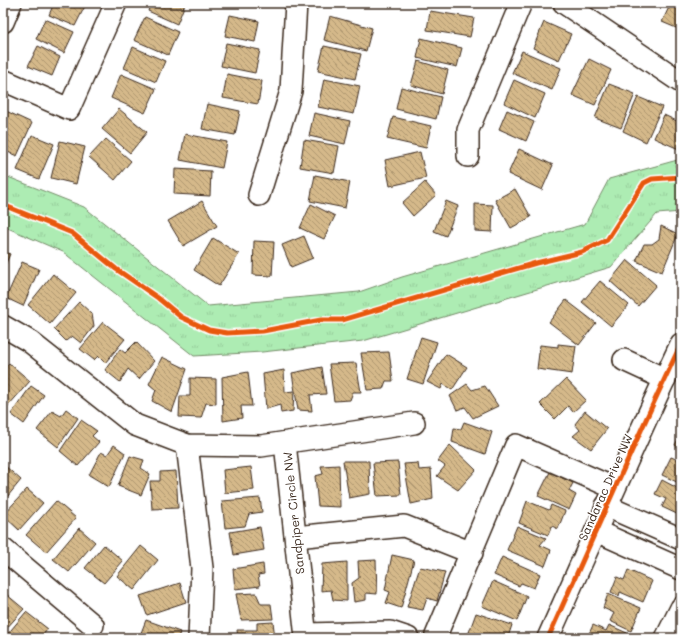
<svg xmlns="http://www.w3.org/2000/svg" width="684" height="641" font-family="Mali,sans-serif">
	<defs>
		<pattern id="park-tufts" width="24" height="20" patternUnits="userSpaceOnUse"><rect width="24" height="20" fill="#adecb3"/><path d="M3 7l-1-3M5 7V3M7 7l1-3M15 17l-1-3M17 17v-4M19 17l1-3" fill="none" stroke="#96cb9a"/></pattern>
		<pattern id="building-back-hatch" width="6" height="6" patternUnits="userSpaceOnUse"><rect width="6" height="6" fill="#d5b98a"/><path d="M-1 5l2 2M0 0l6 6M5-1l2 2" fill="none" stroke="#ae9770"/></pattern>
	</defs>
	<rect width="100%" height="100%" fill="#fff"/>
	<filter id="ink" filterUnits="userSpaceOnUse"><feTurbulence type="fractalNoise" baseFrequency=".025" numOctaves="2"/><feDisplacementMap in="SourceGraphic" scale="8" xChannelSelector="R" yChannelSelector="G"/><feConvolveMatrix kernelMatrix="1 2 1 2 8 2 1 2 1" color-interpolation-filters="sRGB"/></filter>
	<g filter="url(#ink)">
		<!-- park -->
		<path fill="url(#park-tufts)" stroke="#748b68" d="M681,159V212L657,214L611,267L363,341L262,352L194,356L63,252L3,226V175L84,207L208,306L359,292L402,277L585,224L609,179Z"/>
		<!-- building -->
		<g fill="url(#building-back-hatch)" stroke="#3b2a1e">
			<path d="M54,3H78L85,6L75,26L49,15Z"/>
			<path d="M151,3H182L185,4L177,24L148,11Z"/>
			<path d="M671,3H681V30L662,22Z"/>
			<path d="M430,11L474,18L470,37L427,30Z"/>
			<path d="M230,15L259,21L255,42L225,36Z"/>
			<path d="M330,16L372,28L366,51L324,40Z"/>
			<path d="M145,17L178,32L168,55L134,40Z"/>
			<path d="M45,19L74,32L64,53L36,39Z"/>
			<path d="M544,22L571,34L559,60L533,48Z"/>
			<path d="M421,38L462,48L457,67L417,58Z"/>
			<path d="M226,43L260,50L255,73L221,66Z"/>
			<path d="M38,46L60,57L52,76L28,66Z"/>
			<path d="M324,46L361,54L355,79L318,71Z"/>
			<path d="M133,47L165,61L156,82L124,68Z"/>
			<path d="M522,51L561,68L552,90L512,73Z"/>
			<path d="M589,59L611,70L595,105L572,95Z"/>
			<path d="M418,61L448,70L442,94L411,85Z"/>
			<path d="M121,74L156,89L145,113L111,98Z"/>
			<path d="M227,74L262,81L258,104L223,98Z"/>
			<path d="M324,79L360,86L354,114L318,107Z"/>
			<path d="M514,80L545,94L535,118L504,103Z"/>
			<path d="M609,84L635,94L621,128L595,118Z"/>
			<path d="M401,87L441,97L436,119L396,109Z"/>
			<path d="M638,97L662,107L646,142L623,131Z"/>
			<path d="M207,104L240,111L235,135L202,129Z"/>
			<path d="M119,109L147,132L130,153L102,129Z"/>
			<path d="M507,110L534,122L526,141L499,129Z"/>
			<path d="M6,111L32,123L17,156L3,150V118Z"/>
			<path d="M314,113L350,121L345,144L309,136Z"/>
			<path d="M664,115L681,123V150L654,138Z"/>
			<path d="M393,117L431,126L426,148L387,139Z"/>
			<path d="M185,134L227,142L222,168L180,160Z"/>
			<path d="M32,135L54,144L39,179L17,170Z"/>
			<path d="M106,139L131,161L115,180L89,157Z"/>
			<path d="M304,140L339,146L334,173L300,167Z"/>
			<path d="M60,141L85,147L76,184L51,178Z"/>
			<path d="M519,149L553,165L542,190L508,174Z"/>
			<path d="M420,152L426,178L390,186L385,160Z"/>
			<path d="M175,169L211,171L210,196L174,194Z"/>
			<path d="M315,175L350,182L345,208L310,201Z"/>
			<path d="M425,182L436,195L413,216L402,203Z"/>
			<path d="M515,189L531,217L511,228L495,200Z"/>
			<path d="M202,201L217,226L183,246L168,221Z"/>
			<path d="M446,201L458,206L446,236L434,231Z"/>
			<path d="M311,204L335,216L324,239L300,228Z"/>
			<path d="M475,204L493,205L492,232L475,231Z"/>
			<path d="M661,226L678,234L662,272L636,261L644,244H652L659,239Z"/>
			<path d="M304,236L313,258L291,267L282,245Z"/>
			<path d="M213,238L239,254L219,286L194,270Z"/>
			<path d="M254,241L274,242L272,276L253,275Z"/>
			<path d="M3,251L10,254L3,270Z"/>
			<path d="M627,260L656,285L638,306L610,281Z"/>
			<path d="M22,262L39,269L23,306L6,298Z"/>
			<path d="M53,274L76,293L50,324L28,305Z"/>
			<path d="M600,281L629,305L611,326L582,302Z"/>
			<path d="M566,300L596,323L579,345L549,322Z"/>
			<path d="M79,302L92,314L94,326L81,343L72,336L66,341L54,329Z"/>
			<path d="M103,322L125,339L105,363L98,356L94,360L80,349Z"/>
			<path d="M421,337L437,342L423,384L407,379Z"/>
			<path d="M136,342L154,361L139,379L128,369L120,382L105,370L120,349L125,353Z"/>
			<path d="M558,344L576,346L572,374L537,369L540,345L558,347Z"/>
			<path d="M389,352L393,381H386L383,389L367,390L361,353Z"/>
			<path d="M446,354L467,367L452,390L443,384L441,389L427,382Z"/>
			<path d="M162,357L187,369L172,412L152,401L156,390L149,384Z"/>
			<path d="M9,363L30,381L8,406L3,402V370Z"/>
			<path d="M356,363L361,392H353L350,400L334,401L329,364Z"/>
			<path d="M322,367L326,394L310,395L312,411L298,410L292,373Z"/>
			<path d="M284,370L285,392L294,391L293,411L281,413L280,405L266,409L263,374Z"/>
			<path d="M248,372L252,406H241L242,418L223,421L222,377Z"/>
			<path d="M190,378L216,379V404L206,403L201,418L179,417L180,396H190Z"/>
			<path d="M566,379L586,400L573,412L568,406L555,419L540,404Z"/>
			<path d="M467,384L472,390L485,386L498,406L473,418L465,407L457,410L450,396Z"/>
			<path d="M31,386L44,395L24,424L11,414Z"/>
			<path d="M66,409L78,418L58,447L37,430L52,411L61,416Z"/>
			<path d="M585,411L607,429L591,449L573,436L580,430L575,424Z"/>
			<path d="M81,420L97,431L92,436L99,442L78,466L60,451Z"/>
			<path d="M464,422L492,432L485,454L452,442L454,428L461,429Z"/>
			<path d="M681,433V449L675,445Z"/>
			<path d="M114,445L125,453L109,487L89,475L101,452L107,455Z"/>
			<path d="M450,445L476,470L458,490L437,476L445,466L438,461Z"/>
			<path d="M130,456L144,460L141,468L150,474L141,495L118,486Z"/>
			<path d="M671,457L681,461V484L662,475Z"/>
			<path d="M343,461H369L370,494L349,498Z"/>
			<path d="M398,462L401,495L377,496L373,463Z"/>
			<path d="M418,463L419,470L431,469L433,499L411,504L404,464Z"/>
			<path d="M4,465L21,480L3,502V466Z"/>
			<path d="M339,465L340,507L318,506L315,476L323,474L321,466Z"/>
			<path d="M251,467L254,490L225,493L223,470Z"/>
			<path d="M176,471L178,508L152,509L150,481H160V472Z"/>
			<path d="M550,472L573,483L569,491L576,495L569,510L538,496Z"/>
			<path d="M662,480L681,490V516L662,507L666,499L655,494Z"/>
			<path d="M27,489L43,503L19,530L3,515Z"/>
			<path d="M260,498L262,512L249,514L245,526L225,528L222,501Z"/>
			<path d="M56,501L76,518L46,552L26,535Z"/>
			<path d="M527,501L549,510L551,505L565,511L558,529L552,526L548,535L519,523Z"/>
			<path d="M517,526L546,538L540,545L551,550L545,566L507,550Z"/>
			<path d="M260,527L264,550L234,555L230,532Z"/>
			<path d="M79,528L95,542L69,572L53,559Z"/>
			<path d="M104,545L123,561L104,583L85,568Z"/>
			<path d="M141,546L158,560L134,590L117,576Z"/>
			<path d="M392,555L414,560L401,608L386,603L390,592L385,590Z"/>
			<path d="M502,557L540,574L534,588L521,583L519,586L494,575Z"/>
			<path d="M376,560L377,594L366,593V600L354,602L352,583L359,578L358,561Z"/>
			<path d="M347,562V601L333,600L331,590L321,591L322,564Z"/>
			<path d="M263,564L264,574L258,575L260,586L235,589L233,569Z"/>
			<path d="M420,567L445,572L437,601L427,598L423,610L407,607Z"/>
			<path d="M628,570L652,581L643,602L620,592L619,596L611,592L617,577L624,580Z"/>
			<path d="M493,581L527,596L517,621L482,606Z"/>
			<path d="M180,583L186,602L147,615L140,596Z"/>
			<path d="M256,593L261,604H271L273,619L241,620L236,594Z"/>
			<path d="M6,594L24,609L4,631L3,630V597Z"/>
			<path d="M608,594L641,608L631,631L610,621L614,613L603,608Z"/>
			<path d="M26,612L48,629L40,638H8L6,636Z"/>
			<path d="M476,613L512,625L508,637L499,634L497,638H476L468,635Z"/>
			<path d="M146,620L180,632L178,638H139Z"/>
			<path d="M273,622L275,638H238L237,630H257V623Z"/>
			<path d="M593,625L606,631L609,625L627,633L625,638H587Z"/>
		</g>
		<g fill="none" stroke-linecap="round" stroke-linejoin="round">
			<!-- minor casing -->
			<g stroke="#3b2a1e" stroke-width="24">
				<g id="minor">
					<path d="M564,3L681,82"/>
					<path d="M3,22L11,3"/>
					<path d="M3,80L69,109L116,3"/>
					<path d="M468,156V130L521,3"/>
					<path d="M259,195L291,91L296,3"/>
					<path d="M3,326L29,341L135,425L187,445L261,446L414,423"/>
					<path d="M624,360L665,379"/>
					<path d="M285,443L306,638"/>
					<path d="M187,445L202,568L199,638"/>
					<path d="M606,506L681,539"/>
					<path d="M596,531L681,569"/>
					<path d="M296,537L404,526L472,553"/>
					<path d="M3,549L93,625"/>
					<path d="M306,634L390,632L408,638"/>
					<path d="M435,638L516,445L614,488"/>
					<path d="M548,638C592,540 635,441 681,344"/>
					<path d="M666,638L681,608"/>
				</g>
			</g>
			<!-- minor -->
			<use href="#minor" stroke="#fff" stroke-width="21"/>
			<!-- cycleway casing -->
			<g stroke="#fff" stroke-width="8">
				<g id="cycleway">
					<path d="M3,205L72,233L116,269L158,298L181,317L209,330L227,333L263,331L321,320H342L536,263L582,252L607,240L644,183L652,179L681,177"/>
					<path d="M548,638C592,540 635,441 681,344"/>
				</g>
			</g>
			<!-- cycleway -->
			<use href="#cycleway" stroke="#e8590c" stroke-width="5"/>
		</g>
	</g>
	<g text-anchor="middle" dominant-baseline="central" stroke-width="3.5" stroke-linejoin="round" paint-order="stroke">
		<!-- street labels -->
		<g font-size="12" fill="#3b2a1e" stroke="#fff">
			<text transform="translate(605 487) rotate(-66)">Sandarac Drive NW</text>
			<text transform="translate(293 513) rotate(-96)">Sandpiper Circle NW</text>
		</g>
	</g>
	<!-- margin -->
	<rect width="684" height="641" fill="none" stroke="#fff" stroke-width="16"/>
	<rect x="8" y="8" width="668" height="625" fill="none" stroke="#3b2a1e" stroke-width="1.5" filter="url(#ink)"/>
</svg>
